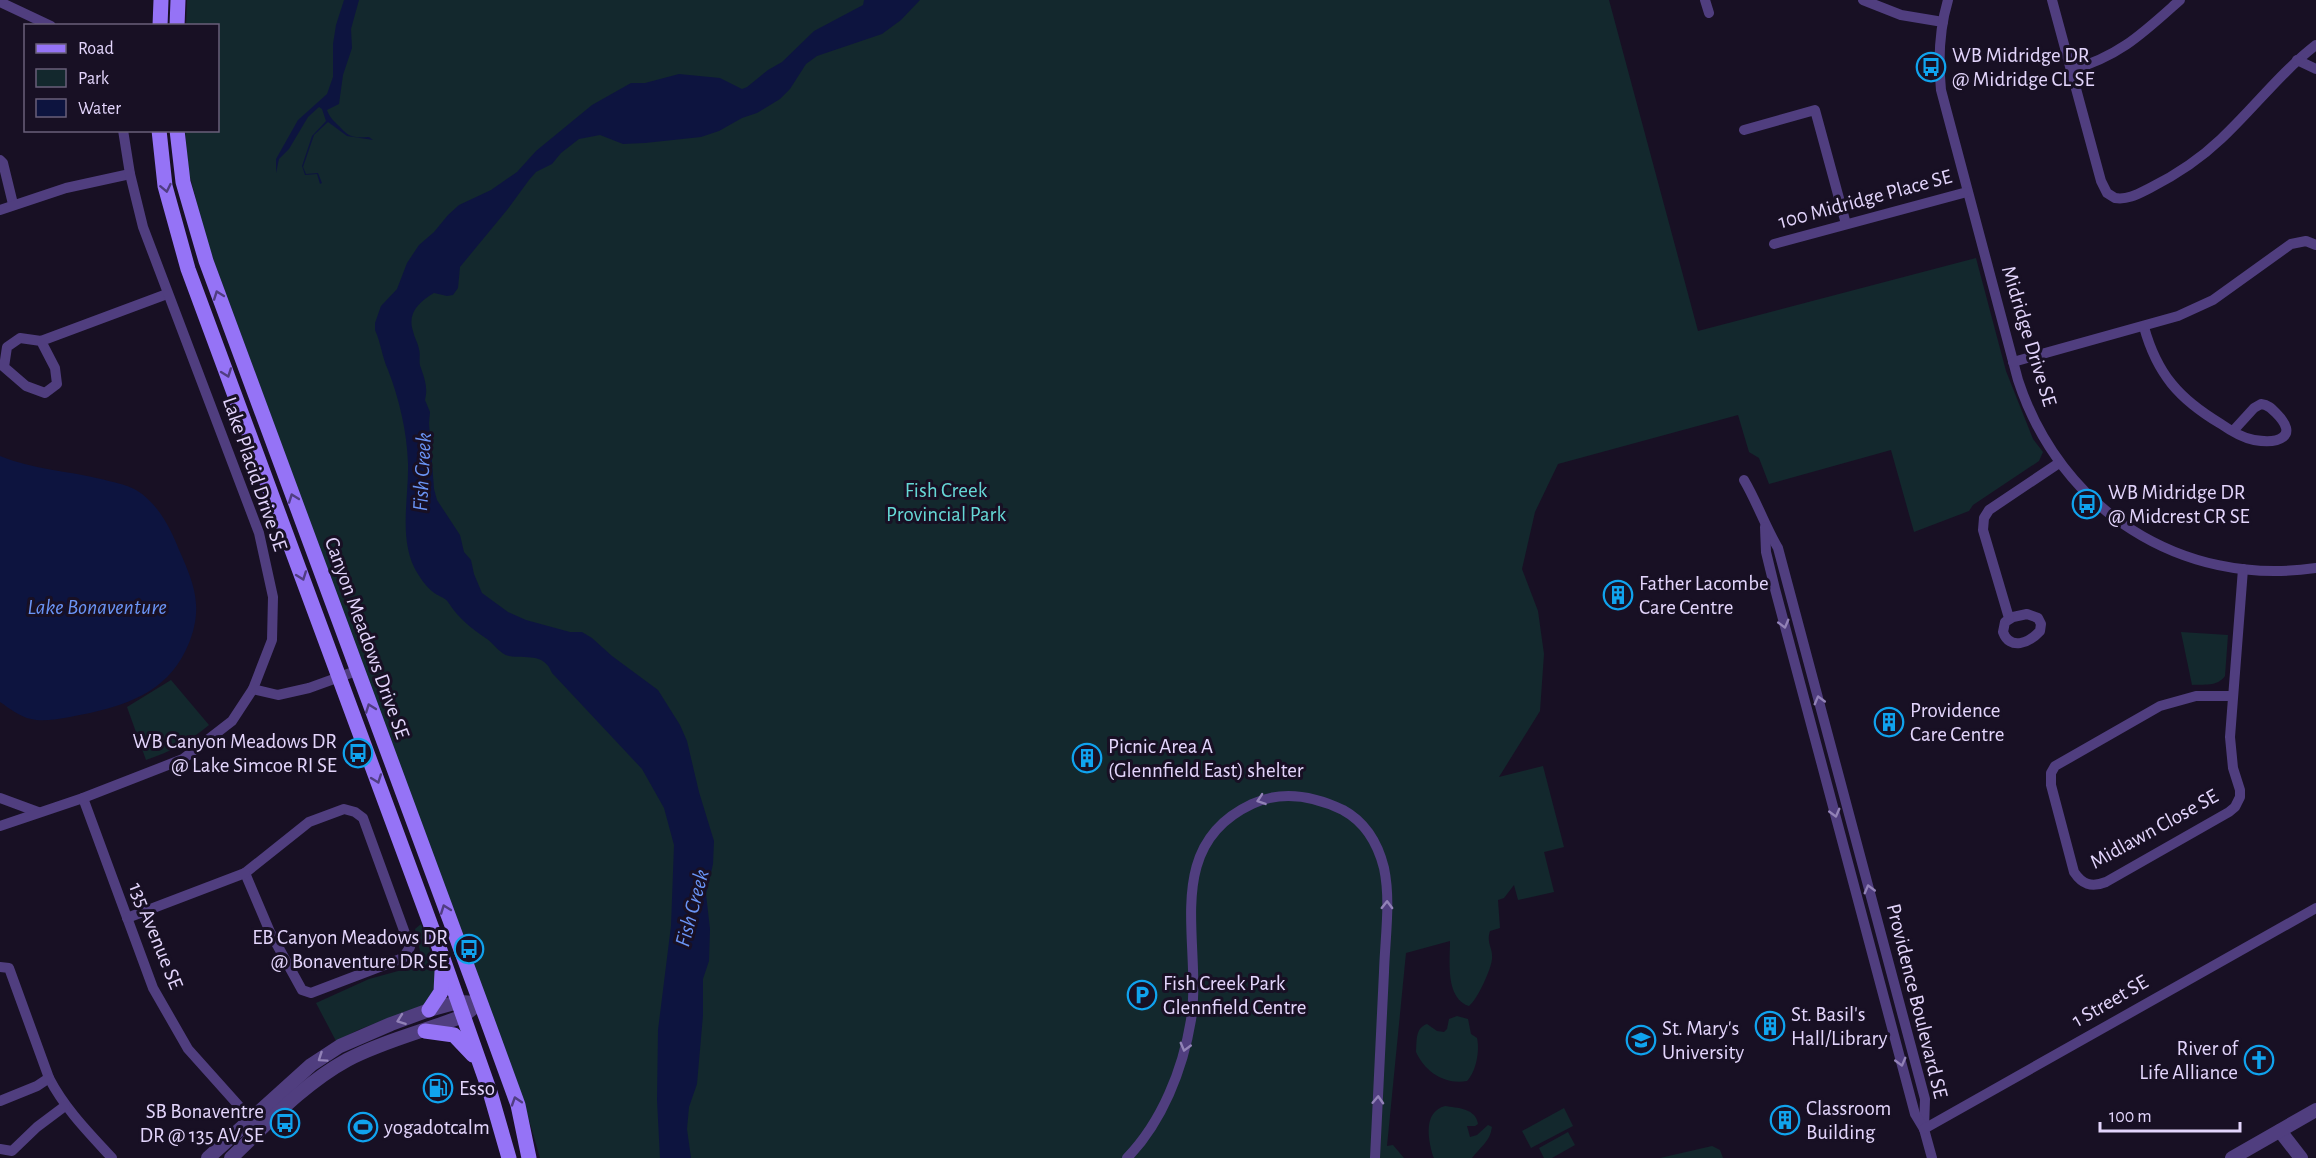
<svg xmlns="http://www.w3.org/2000/svg" width="2316" height="1158" font-family="'Alegreya Sans',sans-serif">
	<rect width="100%" height="100%" fill="#181024"/>
	<!-- green -->
	<g fill="#13282d">
		<path d="M187,0H1609L1698,331L1976,258L2006,371L2033,439L2043,452L2039,461L1973,505L1969,511L1914,532L1891,450L1769,484L1759,458L1749,452L1738,415L1558,464L1535,512L1522,569L1538,611L1544,654L1540,711L1499,777L1543,766L1564,847L1544,852L1554,892L1518,900L1514,885L1504,898L1498,900L1500,928L1490,931C1486,944 1493,947 1492,959C1491,970 1477,1000 1469,1006C1445,998 1450,961 1450,941L1406,953L1387,1146L1393,1145L1404,1158H540L524,1103L208,245L189,173L185,131L218,130V26L186,25Z"/>
		<path d="M2181,632L2228,635L2225,676C2217,687 2204,684 2192,685Z"/>
		<path d="M171,680L209,725C190,741 170,752 146,760L127,707Z"/>
		<path d="M421,924C429,949 445,982 426,1004L358,1030L336,1041L316,1003L369,979L409,968L416,962L420,951L415,929Z"/>
		<path d="M1457,1016L1468,1019L1471,1034L1477,1038C1480,1051 1476,1072 1467,1081C1445,1085 1425,1072 1416,1052C1417,1041 1415,1028 1427,1024L1437,1031L1444,1032L1447,1029L1449,1019Z"/>
		<path d="M1445,1106C1457,1108 1476,1108 1478,1124L1475,1126H1467L1470,1137L1477,1135L1488,1125L1492,1127C1490,1142 1480,1147 1472,1158H1434L1433,1156C1428,1139 1423,1112 1445,1106Z"/>
		<path d="M1564,1108L1573,1126L1531,1148L1522,1131Z"/>
		<path d="M1568,1132L1575,1145L1552,1158H1544L1539,1148Z"/>
		<path d="M1712,1146L1720,1150L1723,1158H1660Z"/>
	</g>
	<!-- water -->
	<g fill="#0d143f">
		<path d="M344,0H359L351,29L352,48L343,75L339,104L327,110C330,118 333,120 339,126C349,137 352,138 369,137L373,140L347,136L328,122L314,135L303,167L306,174L318,173L322,183L320,184L317,174L305,175L302,166L312,136L326,121L322,109L319,107L308,117L289,149L279,159L276,173V159L298,120L327,94L333,77V44L336,25Z"/>
		<path d="M864,0H920L901,20L882,34L817,56L806,64L790,89L780,99L757,113L742,118L719,131L701,137L645,143L623,144L600,135L579,139L561,153L552,164L536,172L529,180L507,210L460,267L458,288L453,295L447,296L434,293C419,302 407,313 413,331C414,337 418,343 419,349C421,356 418,362 421,368C425,380 428,388 425,400L430,412L429,423L434,489L437,500L460,535L464,552L471,560L474,574L482,593L508,612L526,620L570,632H582L592,638L612,656L658,690L680,725L687,741L699,792L714,841L713,864L706,894L710,929L709,961L703,979V1015L697,1084L689,1107L687,1129L691,1158H660L657,1100L658,1030L671,926L674,845L664,808L642,769L552,673C544,652 525,659 509,656C500,654 494,644 487,639C471,628 459,619 448,602C445,597 437,596 433,592C426,587 418,575 414,567C399,535 409,496 408,463C407,432 399,398 388,370C382,357 381,343 375,330V323L381,306L397,289L407,263L419,245L434,232L448,215L459,205L491,190L517,172L536,151L592,105L631,83H645L679,74L720,78L742,89L747,87L768,70L782,62L814,31L863,5Z"/>
		<path d="M0,456C32,469 68,471 101,479C112,482 126,484 136,490C158,503 171,529 180,552C187,568 195,586 196,604C197,617 194,631 189,643C171,688 134,703 90,713C74,716 47,723 31,719C20,717 9,708 0,702Z"/>
	</g>
	<g fill="none" stroke-linecap="round" stroke-linejoin="round">
		<!-- minor -->
		<g stroke="#503e7f" stroke-width="10">
			<path d="M1705,0L1709,13"/>
			<path d="M1863,0L1901,15L1943,22"/>
			<path d="M1948,0C1939,30 1938,59 1941,90L2018,380C2060,509 2181,588 2316,568"/>
			<path d="M2052,0L2101,181L2107,193L2115,198C2128,200 2138,194 2150,188C2176,175 2200,159 2221,139C2254,108 2280,73 2316,45"/>
			<path d="M0,2L51,26"/>
			<path d="M2297,60L2316,69"/>
			<path d="M2071,70C2120,56 2143,33 2180,0"/>
			<path d="M1744,130L1815,110L1846,224"/>
			<path d="M0,160L3,163L13,204"/>
			<path d="M0,210L66,188L130,174"/>
			<path d="M1774,244L1967,192"/>
			<path d="M2144,327C2157,374 2179,399 2221,424C2231,431 2242,438 2254,440C2278,444 2300,437 2276,413C2271,408 2268,405 2261,404L2254,408L2233,431"/>
			<path d="M41,341L55,368L57,384L45,393L26,386L4,367L7,347L20,338L41,341L167,294"/>
			<path d="M2013,362L2178,316L2213,300L2291,244L2306,241L2316,245"/>
			<path d="M1744,480C1757,502 1765,526 1778,548L1925,1099L1924,1129"/>
			<path d="M1765,527L1766,552L1775,589L1915,1114L1924,1129L1932,1158"/>
			<path d="M2027,614L2038,618L2041,624L2040,631C2029,643 2010,651 2003,632L2005,622L2013,617Z"/>
			<path d="M2009,618L1983,530L1984,518L1989,510L2059,463"/>
			<path d="M253,689L278,695L309,688L356,671"/>
			<path d="M2233,696H2196L2160,706L2055,766L2051,773V785L2074,872C2082,884 2091,888 2106,882L2229,812L2235,807L2240,797V790L2233,768L2230,737L2243,569"/>
			<path d="M0,798L38,812"/>
			<path d="M83,798L153,988L188,1049L256,1125"/>
			<path d="M344,809L355,812L363,818L410,947L403,958L311,993L302,990L270,932L245,873L309,822Z"/>
			<path d="M0,826L83,798L183,759L232,721L253,689L272,640L273,597L259,533L143,227L130,174L123,130"/>
			<path d="M127,918L245,873"/>
			<path d="M0,967L9,968L49,1078C65,1109 89,1133 112,1158"/>
			<path d="M0,1101L37,1086L49,1078"/>
			<path d="M1924,1129L2316,908"/>
			<path d="M0,1149L12,1151L37,1127L65,1106"/>
			<path d="M1127,1158C1162,1122 1183,1069 1191,1020C1203,943 1160,847 1252,804C1282,790 1314,796 1343,810C1365,822 1378,844 1384,868C1391,901 1385,938 1384,972C1381,1034 1378,1096 1375,1158"/>
		</g>
		<!-- tertiary -->
		<g stroke="#503e7f" stroke-width="14">
			<path d="M2280,1131L2301,1158"/>
			<path d="M208,1158L311,1065L340,1046L391,1024L429,1010L458,1002L480,1003"/>
			<path d="M231,1158C267,1124 303,1084 347,1060C383,1041 425,1031 463,1016L472,1009"/>
			<path d="M2232,1158L2316,1110"/>
		</g>
		<!-- secondary -->
		<g stroke="#9573f6" stroke-width="15">
			<path d="M160,26L161,0"/>
			<path d="M177,26L178,0"/>
			<path d="M159,130L165,186L188,269L440,950L490,1092L509,1158"/>
			<path d="M177,130L183,182L206,261L487,1020L518,1105L529,1158"/>
			<path d="M429,1010L441,992L442,971"/>
			<path d="M425,1031L454,1035L473,1055"/>
		</g>
	</g>
	<!-- one-way arrows -->
	<defs><path id="oneway-chevron" d="M-2-3.5L2.5 0L-2 3.5" fill="none" stroke-width="1.6" stroke-linecap="round" stroke-linejoin="round" transform="scale(1.5)"/></defs>
	<g stroke="#503d82">
		<use href="#oneway-chevron" transform="translate(166 188) rotate(78)"/>
		<use href="#oneway-chevron" transform="translate(218 295) rotate(-110)"/>
		<use href="#oneway-chevron" transform="translate(227 373) rotate(70)"/>
		<use href="#oneway-chevron" transform="translate(293 498) rotate(-110)"/>
		<use href="#oneway-chevron" transform="translate(302 576) rotate(70)"/>
		<use href="#oneway-chevron" transform="translate(370 708) rotate(-110)"/>
		<use href="#oneway-chevron" transform="translate(377 779) rotate(70)"/>
		<use href="#oneway-chevron" transform="translate(445 909) rotate(-110)"/>
		<use href="#oneway-chevron" transform="translate(516 1101) rotate(-108)"/>
	</g>
	<g stroke="#9282b7">
		<use href="#oneway-chevron" transform="translate(1784 624) rotate(75)"/>
		<use href="#oneway-chevron" transform="translate(1819 700) rotate(-105)"/>
		<use href="#oneway-chevron" transform="translate(1261 800) rotate(161)"/>
		<use href="#oneway-chevron" transform="translate(1835 813) rotate(75)"/>
		<use href="#oneway-chevron" transform="translate(1869 889) rotate(-105)"/>
		<use href="#oneway-chevron" transform="translate(1387 905) rotate(-89)"/>
		<use href="#oneway-chevron" transform="translate(401 1020) rotate(160)"/>
		<use href="#oneway-chevron" transform="translate(1185 1047) rotate(105)"/>
		<use href="#oneway-chevron" transform="translate(322 1058) rotate(146)"/>
		<use href="#oneway-chevron" transform="translate(1901 1062) rotate(75)"/>
		<use href="#oneway-chevron" transform="translate(1378 1100) rotate(-87)"/>
	</g>
	<!-- icons -->
	<defs>
		<g id="bus-ring" transform="scale(1.5)"><circle r="9.5" fill="#181024" stroke="#10a3ee" stroke-width="1.5"/><path d="M-5-6H5V4H4V6H2V4H-2V6H-4V4H-5ZM-3.5-4V0h7V-4ZM-3.5 1.2v1.5H-2V1.2ZM2 1.2v1.5H3.5V1.2Z" fill="#10a3ee"/></g>
		<g id="building-ring" transform="scale(1.5)"><circle r="9.5" fill="#181024" stroke="#10a3ee" stroke-width="1.5"/><path d="M-4-6H4V6H1V3H-1V6H-4ZM-2.5-4.3h1.7v1.8h-1.7ZM.8-4.3h1.7v1.8H.8ZM-2.5-1h1.7V.8h-1.7ZM.8-1h1.7V.8H.8Z" fill="#10a3ee"/></g>
		<g id="parking-ring" transform="scale(1.5)"><circle r="9.5" fill="#181024" stroke="#10a3ee" stroke-width="1.5"/><path d="M-3.5-5.5H1a3.5 3.5 0 0 1 0 7H-1V5.5H-3.5ZM-1-3.4V-.6H.8a1.4 1.4 0 0 0 0-2.8Z" fill="#10a3ee"/></g>
		<g id="university-ring" transform="scale(1.5)"><circle r="9.5" fill="#181024" stroke="#10a3ee" stroke-width="1.5"/><path d="M0-5L7-2L0 1L-7-2ZM-4 1L0 2.5L4 1V4Q0 6-4 4Z" fill="#10a3ee"/></g>
		<g id="church-ring" transform="scale(1.5)"><circle r="9.5" fill="#181024" stroke="#10a3ee" stroke-width="1.5"/><path d="M-1.2-6h2.4v3.5h3.3v2.4h-3.3V6h-2.4V-.1h-3.3v-2.4h3.3Z" fill="#10a3ee"/></g>
		<g id="fuel-ring" transform="scale(1.5)"><circle r="9.5" fill="#181024" stroke="#10a3ee" stroke-width="1.5"/><path d="M-5.5-6h7V0h2V4h1.3V-2.5L3-4.5l.8-.8L6-3V5H2.5V1h-1V6h-7ZM-4.2-4.7v3.2H.2V-4.7Z" fill="#10a3ee"/></g>
		<g id="stadium-ring" transform="scale(1.5)"><circle r="9.5" fill="#181024" stroke="#10a3ee" stroke-width="1.5"/><path d="M0-5a6.5 5 0 1 0 0 10a6.5 5 0 1 0 0-10ZM-3.5-1.8h7v3.6h-7Z" fill="#10a3ee"/></g>
	</defs>
	<g fill-rule="evenodd">
		<use href="#bus-ring" x="1931" y="67"/>
		<use href="#bus-ring" x="2087" y="504"/>
		<use href="#building-ring" x="1618" y="595"/>
		<use href="#building-ring" x="1889" y="722"/>
		<use href="#bus-ring" x="358" y="753"/>
		<use href="#building-ring" x="1087" y="758"/>
		<use href="#bus-ring" x="469" y="949"/>
		<use href="#parking-ring" x="1142" y="995"/>
		<use href="#building-ring" x="1770" y="1026"/>
		<use href="#university-ring" x="1641" y="1040"/>
		<use href="#church-ring" x="2259" y="1060"/>
		<use href="#fuel-ring" x="438" y="1088"/>
		<use href="#building-ring" x="1785" y="1120"/>
		<use href="#bus-ring" x="285" y="1123"/>
		<use href="#stadium-ring" x="363" y="1127"/>
	</g>
	<g text-anchor="middle" dominant-baseline="central" stroke-width="6" stroke-linejoin="round" paint-order="stroke">
		<!-- poi labels -->
		<g font-size="21" fill="#e3d5fc" stroke="#181024" text-anchor="start">
			<text x="1952" y="55">WB Midridge DR<tspan x="1952" dy="24">@ Midridge CL SE</tspan></text>
			<text x="2108" y="492">WB Midridge DR<tspan x="2108" dy="24">@ Midcrest CR SE</tspan></text>
			<text x="1639" y="583">Father Lacombe<tspan x="1639" dy="24">Care Centre</tspan></text>
			<text x="1910" y="710">Providence<tspan x="1910" dy="24">Care Centre</tspan></text>
			<text x="337" y="741" text-anchor="end">WB Canyon Meadows DR<tspan x="337" dy="24">@ Lake Simcoe RI SE</tspan></text>
			<text x="1108" y="746">Picnic Area A<tspan x="1108" dy="24">(Glennfield East) shelter</tspan></text>
			<text x="448" y="937" text-anchor="end">EB Canyon Meadows DR<tspan x="448" dy="24">@ Bonaventure DR SE</tspan></text>
			<text x="1163" y="983">Fish Creek Park<tspan x="1163" dy="24">Glennfield Centre</tspan></text>
			<text x="1791" y="1014">St. Basil's<tspan x="1791" dy="24">Hall/Library</tspan></text>
			<text x="1662" y="1028">St. Mary's<tspan x="1662" dy="24">University</tspan></text>
			<text x="2238" y="1048" text-anchor="end">River of<tspan x="2238" dy="24">Life Alliance</tspan></text>
			<text x="459" y="1088">Esso</text>
			<text x="1806" y="1108">Classroom<tspan x="1806" dy="24">Building</tspan></text>
			<text x="264" y="1111" text-anchor="end">SB Bonaventre<tspan x="264" dy="24">DR @ 135 AV SE</tspan></text>
			<text x="384" y="1127">yogadotcalm</text>
		</g>
		<!-- street labels -->
		<g font-size="21" fill="#e3d5fc" stroke="#181024">
			<text transform="translate(1865 199) rotate(-15)">100 Midridge Place SE</text>
			<text transform="translate(2029 336) rotate(73)">Midridge Drive SE</text>
			<text transform="translate(255 474) rotate(71)">Lake Placid Drive SE</text>
			<text transform="translate(367 638) rotate(70)">Canyon Meadows Drive SE</text>
			<text transform="translate(2154 829) rotate(-29)">Midlawn Close SE</text>
			<text transform="translate(156 936) rotate(68)">135 Avenue SE</text>
			<text transform="translate(1917 1001) rotate(76)">Providence Boulevard SE</text>
			<text transform="translate(2110 1001) rotate(-30)">1 Street SE</text>
		</g>
		<!-- park labels -->
		<g font-size="21" fill="#66d8d6" stroke="#181024">
			<text x="946" y="490">Fish Creek<tspan x="946" dy="24">Provincial Park</tspan></text>
		</g>
		<!-- water labels -->
		<g font-size="22" font-style="italic" fill="#6a94f5" stroke="#181024">
			<text transform="translate(422 472) rotate(-87)">Fish Creek</text>
			<text x="97" y="607">Lake Bonaventure</text>
			<text transform="translate(692 908) rotate(-75)">Fish Creek</text>
		</g>
	</g>
	<!-- legend -->
	<rect x="24" y="24" width="195" height="108" fill="#181024" stroke="#695f7a" stroke-width="1.5"/>
	<rect x="36" y="44" width="30" height="9" fill="#9573f6" stroke="#695f7a" stroke-width="1.5"/>
	<text x="78" y="54" font-size="18" fill="#e3d5fc">Road</text>
	<rect x="36" y="69" width="30" height="18" fill="#13282d" stroke="#695f7a" stroke-width="1.5"/>
	<text x="78" y="84" font-size="18" fill="#e3d5fc">Park</text>
	<rect x="36" y="99" width="30" height="18" fill="#0d143f" stroke="#695f7a" stroke-width="1.5"/>
	<text x="78" y="114" font-size="18" fill="#e3d5fc">Water</text>
	<!-- scale -->
	<path d="M2100 1122v9h140v-9" fill="none" stroke="#e3d5fc" stroke-width="3"/>
	<text x="2109" y="1122" font-size="18" fill="#e3d5fc" stroke="#181024" stroke-width="4.5" paint-order="stroke">100 m</text>
</svg>
